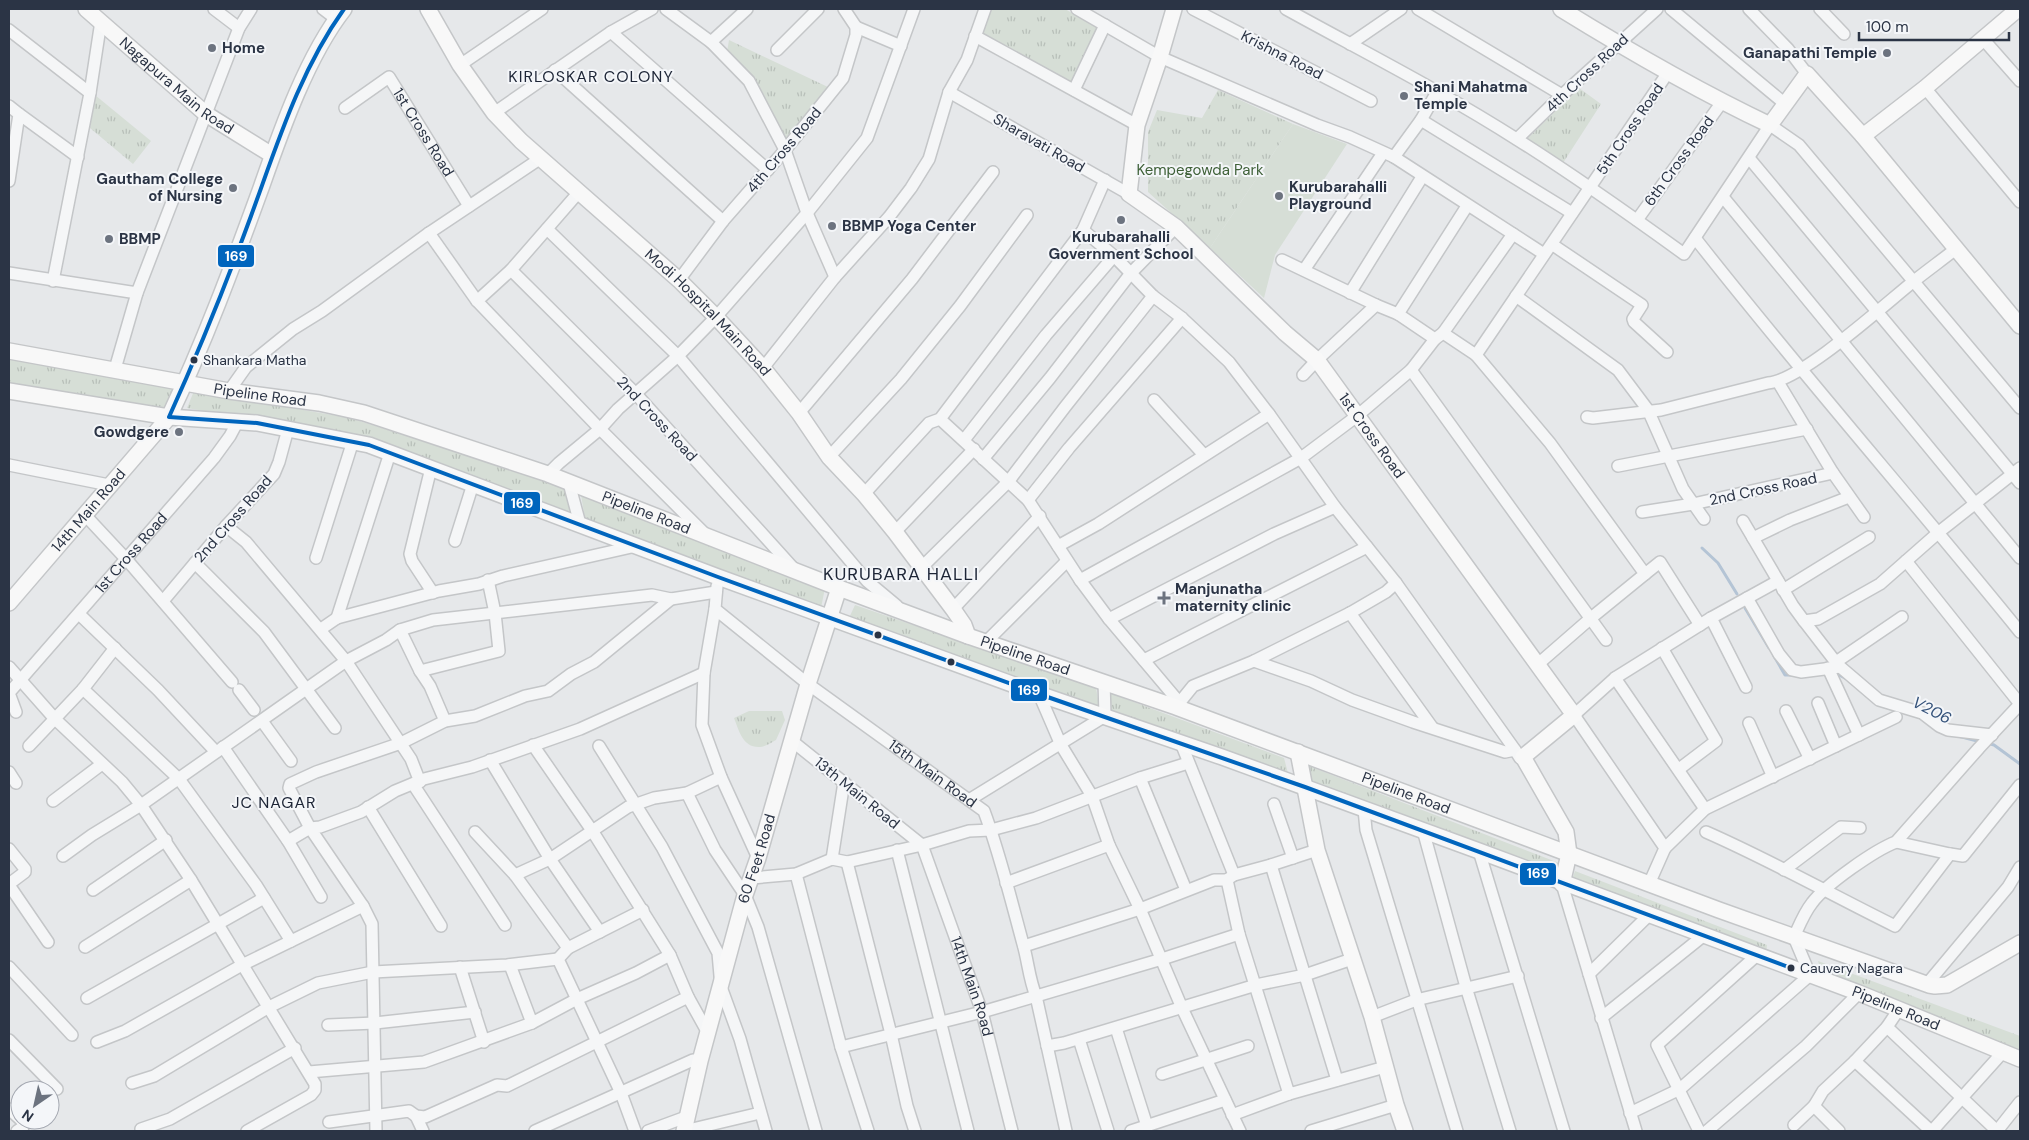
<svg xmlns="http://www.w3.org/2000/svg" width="2029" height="1140" font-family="'DM Sans',sans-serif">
	<defs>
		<pattern id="grass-tufts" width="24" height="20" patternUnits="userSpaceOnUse" patternTransform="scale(1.25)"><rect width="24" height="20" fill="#d6ded6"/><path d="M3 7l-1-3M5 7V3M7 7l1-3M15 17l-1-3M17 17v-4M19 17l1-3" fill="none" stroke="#b8bfb9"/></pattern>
	</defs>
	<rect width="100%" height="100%" fill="#e6e8ea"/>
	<!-- grass -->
	<g fill="url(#grass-tufts)">
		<path d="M988,9H1065L1102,30L1074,86L978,34Z"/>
		<path d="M729,40L830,88L785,142L727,52Z"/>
		<path d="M1579,88L1601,104L1563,163L1527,139Z"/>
		<path d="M1218,90L1293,124L1210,248L1148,192V132L1157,110L1202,118Z"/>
		<path d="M95,95L151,141L133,164L90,128Z"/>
		<path d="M9,358L173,386L169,413L9,387Z"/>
		<path d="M194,391L350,418L564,486L571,514L365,440L187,408Z"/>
		<path d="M581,495L825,588L821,608L585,519Z"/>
		<path d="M855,605L1096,688L1100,712L849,618Z"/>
		<path d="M1107,692L1284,758L1289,777L1108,715Z"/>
		<path d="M749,711H782L785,720L776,740C772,742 765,747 760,747C743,748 739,731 734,718Z"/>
		<path d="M1301,763L1559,863L1555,876L1307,782Z"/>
		<path d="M1575,871L1767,945L1766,954L1572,880Z"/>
		<path d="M1818,961L2020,1036V1050L1921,1015L1822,974Z"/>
	</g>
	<!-- garden -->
	<path fill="#d6ded6" d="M1293,124L1347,144L1275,255L1264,298L1210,248Z"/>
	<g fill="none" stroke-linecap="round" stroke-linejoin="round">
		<!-- stream -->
		<g stroke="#b4c4d5" stroke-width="3">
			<path d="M1702,548L1718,563L1737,594"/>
			<path d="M1745,608L1769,648"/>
			<path d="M1774,656L1785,675H1792"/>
			<path d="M1835,673L1847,679"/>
			<path d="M1958,736L1981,742"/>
			<path d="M1987,743L1994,745L2020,764"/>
		</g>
		<!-- street casing -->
		<g stroke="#c4c6c8" stroke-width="14">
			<g id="street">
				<path d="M214,9L239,28"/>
				<path d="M323,9L336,19"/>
				<path d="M666,9L711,42L747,9"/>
				<path d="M1077,9L1160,57L1317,125L1350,137L1394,157L1544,254"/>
				<path d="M1193,9L1371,101"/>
				<path d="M1286,9C1364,52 1443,92 1518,140C1575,176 1630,215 1684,254L1770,125L1799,145L2020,408"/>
				<path d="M1418,9L1562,95"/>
				<path d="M1671,9L1784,103"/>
				<path d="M1749,9L1788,49L1807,74"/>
				<path d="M1820,9L1844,34"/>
				<path d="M856,27L901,46"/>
				<path d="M9,30L90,93"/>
				<path d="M611,32L768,170"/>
				<path d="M975,36L1137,125"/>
				<path d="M1983,39L2020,81"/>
				<path d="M711,42L749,81L785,150L807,213L835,277L763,368"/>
				<path d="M1350,44L1401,9"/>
				<path d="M777,50L818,9"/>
				<path d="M460,65L542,9"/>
				<path d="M555,70L723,221"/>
				<path d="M1925,88L2020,202"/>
				<path d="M1074,90L1105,25"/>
				<path d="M949,92L1129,194"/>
				<path d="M9,106L19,114L9,181"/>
				<path id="s1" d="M345,108L389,77L469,206"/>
				<path d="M494,113L611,32L652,9"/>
				<path d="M19,114L78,157"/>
				<path d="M1421,120L1572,213"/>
				<path d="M1517,139L1562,95L1657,9"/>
				<path d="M1394,157L1421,120L1437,92"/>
				<path d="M1749,158L2020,483"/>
				<path d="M579,192L511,270L477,301L600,429L703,532"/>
				<path d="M1723,197L2020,558"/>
				<path d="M1637,220L1722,102"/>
				<path d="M547,229L678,356L867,581L897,606"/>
				<path d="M1083,230L1114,256L1153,296L1182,318L1229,362L1269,414L1335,507L1396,583L1515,750L1520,758L1523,757"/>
				<path d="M429,233L477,301"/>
				<path d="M1695,238C1800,372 1913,500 2020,632"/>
				<path d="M1553,245L1642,305L1633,319L1634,322L1667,352"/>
				<path d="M1282,260L1376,305L1398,314L1435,339L1443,333L1476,355"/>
				<path d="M511,270L636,394L794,569"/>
				<path d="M1304,270L1383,153"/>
				<path d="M9,273L137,293L239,28L251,9"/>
				<path d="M835,277L889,217L911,188L929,159L949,92L967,60L985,9"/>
				<path d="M679,280L723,221L785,150L843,78L856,35V27L844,9"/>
				<path d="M53,281L90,93L101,21"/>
				<path d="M1350,293L1422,177"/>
				<path d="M1516,296L1618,370L1648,410L1683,489L1704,519"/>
				<path d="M1398,314L1467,206"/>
				<path d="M1443,333L1513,234"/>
				<path d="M115,369L137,293"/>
				<path d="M1411,370L1606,640"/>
				<path d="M1303,375L1317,360L1376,305"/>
				<path d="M1778,382L1833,473L1864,517"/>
				<path d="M229,391L246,367L293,329L322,311L429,233L541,158"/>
				<path d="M1154,400L1204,455"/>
				<path d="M799,413L912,279L993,172"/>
				<path d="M1587,417L1593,418L1661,410L1768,383C1801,381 1885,304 1914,281C1928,270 1943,259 1957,248"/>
				<path d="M940,419L1028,500L1080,580L1109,619L1179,702"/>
				<path d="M964,440L1046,335L1114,256"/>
				<path d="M829,457L901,379L960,306L1027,215"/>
				<path d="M983,459L1050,378L1131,273L1176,227"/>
				<path d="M9,465L109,485"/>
				<path d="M1618,466L1807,429"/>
				<path d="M431,468L410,554L412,561L433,593"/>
				<path d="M548,474L559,463L600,429L618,409L678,356L716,317L807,213L867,138L914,9"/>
				<path d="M569,483L580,524"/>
				<path d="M864,494L929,423L940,419L1083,230L1105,180"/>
				<path d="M1849,497L1790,520L1753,538L1793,606L1804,621L1818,619L1880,584L1939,532L2020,468"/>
				<path d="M1028,500L1069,448L1182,318"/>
				<path d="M1642,512L1693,504L1833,473"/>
				<path d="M85,515L127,560L232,682"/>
				<path d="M1743,521L1753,538"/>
				<path d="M226,526L246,542L346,661L411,759L420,782"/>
				<path d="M895,532L974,449"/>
				<path d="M455,541L473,484"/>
				<path d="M1058,546L1098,524L1269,414"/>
				<path d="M316,558L353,441"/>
				<path d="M1906,561L2020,704"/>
				<path d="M195,563L264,632L335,728"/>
				<path d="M921,568L1008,482L1065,407L1153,296"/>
				<path d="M1645,574L1660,562L1700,625"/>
				<path d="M1080,580L1301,458L1357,416L1411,370L1435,339"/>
				<path id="s2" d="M717,586L715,609L808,684L984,811C1000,854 1011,900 1023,944C1028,961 1029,979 1036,996L1066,1131"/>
				<path d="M1783,590L1869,537"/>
				<path d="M1747,598L1779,654L1792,670L1801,672L1840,667"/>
				<path d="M163,601L226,526L274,474L279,462L288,429"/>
				<path d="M715,609L704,673L702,725L721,777L758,858"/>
				<path d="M953,609L1040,516"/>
				<path d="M1350,613L1432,727"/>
				<path d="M79,614L158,690L216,752"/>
				<path d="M337,618L390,453"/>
				<path d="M1711,618L1746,687"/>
				<path d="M1109,619L1274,534L1335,507"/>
				<path d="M1804,621L1838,665L1879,700L1922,713L1939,726L1948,730L1992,735"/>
				<path d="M321,629L337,618L439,591L479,584L503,576L636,546"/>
				<path d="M400,630L420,671L430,686L445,721"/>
				<path d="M986,642L1067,561"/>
				<path d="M1662,648L1716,741L1679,769"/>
				<path d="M1144,660L1367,547"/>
				<path d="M1254,661L1311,681L1352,700L1413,722L1505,752L1515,750"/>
				<path d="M1836,662L1902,617"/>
				<path d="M1537,665L1591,618L1645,574L1550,443L1476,355L1669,71"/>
				<path d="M9,667L55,719L122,782L141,805L191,880L315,1084V1090L311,1095L247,1131"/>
				<path d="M1828,668L1859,735"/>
				<path d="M420,671L499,651L495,613L488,580"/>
				<path d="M1615,678L1705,809"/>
				<path d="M83,689L115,648"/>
				<path d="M239,690L254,710"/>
				<path d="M1039,694L1061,745L1092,796L1109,845L1140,909L1182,1008L1240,1131"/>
				<path d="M1818,703L1836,746"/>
				<path d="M1176,707L1193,686L1254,661L1350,613L1386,592L1396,583"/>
				<path d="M1786,711L1810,759"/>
				<path id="s3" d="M16,712L9,693L214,458L230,436L238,421"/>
				<path d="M262,721L291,761"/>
				<path d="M1749,723L1773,777"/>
				<path d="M792,741L922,845"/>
				<path d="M1181,743L1234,875"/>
				<path d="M533,745L593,832L670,955"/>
				<path d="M29,746L83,689L179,779L256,885L291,941"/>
				<path d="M599,746L662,847L718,953L721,987L740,1039L766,1131"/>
				<path d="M223,747L288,841L321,897"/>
				<path d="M490,760L550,859L600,932"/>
				<path d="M9,772L16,783"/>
				<path d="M1140,778L1186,890"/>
				<path d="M413,784L505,925"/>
				<path d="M687,793L715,850L745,895L758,927L816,1131"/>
				<path d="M969,800L1105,716L1104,681"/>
				<path d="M53,801L102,764"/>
				<path d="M1274,804L1293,858"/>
				<path d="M368,807L441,926"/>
				<path d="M1364,809L1366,830L1457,1131"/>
				<path d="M1423,830L1466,987L1510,1131"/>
				<path d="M475,832L515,875"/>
				<path d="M1706,832C1770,860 1832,895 1895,926L1950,854L1896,842"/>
				<path d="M288,841L310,828L289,788L290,784L316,772L401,743L445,721L475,716L525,696L548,691L571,674L594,662L671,599"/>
				<path id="s4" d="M922,845L982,1012L1012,1131"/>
				<path d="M1665,848L1705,809L1896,717"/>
				<path d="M9,849L25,869V872L9,884"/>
				<path d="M897,850L968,1131"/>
				<path d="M1479,851L1564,1131"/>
				<path d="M1950,854L1963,856L2020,785"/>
				<path d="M63,856L92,835L141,805L346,661L386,640L400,630L433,620L652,595L671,599L716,592"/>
				<path d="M832,859L844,782"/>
				<path d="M847,862L891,1034L907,1106L915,1131"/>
				<path d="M1271,865L1337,1080"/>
				<path d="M1784,870L1841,827L1860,828"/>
				<path d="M796,874L841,1047L868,1131"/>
				<path d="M752,878L796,874L832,859L847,862L922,845L969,831L991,830L1036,818L1140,778L1188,763"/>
				<path d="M1228,879L1234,875L1271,865L1317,850"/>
				<path d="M1006,883L1109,845"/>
				<path d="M1562,884L1636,1131"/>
				<path d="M1649,884L1665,848L1574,715L1615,678L1711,618L1778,581"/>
				<path d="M9,885L48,942"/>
				<path d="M93,890L166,840"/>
				<path d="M363,906L372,924L376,1131"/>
				<path d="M1024,946L1140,909L1214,880H1227L1239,934L1289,1094L1385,1067"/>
				<path d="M85,947L191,880"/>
				<path d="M568,948L643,910"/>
				<path d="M510,965L532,1023"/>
				<path d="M9,967L72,1035"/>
				<path d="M460,967L484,1042"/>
				<path d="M1589,974L1649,915"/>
				<path d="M1927,984L2008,887L2020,867"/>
				<path d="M87,998L264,898"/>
				<path d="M1372,1017L1416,1000L1518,976"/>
				<path d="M1601,1018L1703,936"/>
				<path d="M328,1025L375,1023L475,1012"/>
				<path d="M1887,1027L1996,1130"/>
				<path d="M1116,1028L1147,1126"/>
				<path d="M1079,1039L1108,1131"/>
				<path d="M9,1040L57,1089"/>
				<path d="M97,1042L125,1031L242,965L363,906L310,828L320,827L361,812L395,791L424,779L472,767L580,729L704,673"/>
				<path d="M1047,1046L1064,1043L1256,985L1305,975L1352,959"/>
				<path d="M841,1047L982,1012L1162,959L1239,934"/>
				<path d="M1855,1061L1931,1131"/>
				<path d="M309,1072L424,1062L532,1023L577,999L636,973L670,955L688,997L708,1033"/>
				<path d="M1162,1074L1248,1046"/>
				<path d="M132,1083L154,1076L269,1007L318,983L373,972L507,965L558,959"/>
				<path d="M1814,1106L1839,1131"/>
				<path d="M9,1109L20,1119"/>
				<path d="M1630,1113L1680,1089L1810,975L1794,937C1799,926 1804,913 1812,903C1826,884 1875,850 1896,842L1979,748L2020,704"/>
				<path d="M1232,1115L1289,1094"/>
				<path d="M416,1116L423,1131"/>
				<path d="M329,1122L409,1111L416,1116L425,1117L497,1085L507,1086L688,997"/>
				<path d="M1794,1125L1814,1106L1823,1091L1855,1061L1887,1027L1899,1009"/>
				<path d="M141,1129L170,1119L295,1048"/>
				<path d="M17,1131L23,1127V1122L21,1120"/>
				<path d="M535,1131L693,1060L700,1061"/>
				<path d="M635,1131L621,1093L558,959L568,948L515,875L550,859L628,807L654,798L687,793L721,777"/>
				<path d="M648,1131L686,1117"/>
				<path d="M684,1131L760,1113"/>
				<path d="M1131,1131L1225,1100"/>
				<path d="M1311,1131L1396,1105"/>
				<path d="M1699,1131L1657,1045L1756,956"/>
				<path d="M1707,1131L1806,1046L1859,993"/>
				<path d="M1932,1131L2003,1052"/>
				<path d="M1997,1131L2020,1102"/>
			</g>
		</g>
		<!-- secondary casing -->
		<g stroke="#c4c6c8" stroke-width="18">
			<g id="secondary">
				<path id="s5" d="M86,9L206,114L272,155"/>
				<path id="s6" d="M428,9L460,65L494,113L521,141L679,280L716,317L763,368L799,413L829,457L864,494L895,532L953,609L964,625L968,636"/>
				<path id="s7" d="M1174,9L1160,57L1137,125L1129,194L1176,227L1285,333L1317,360L1574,715L1523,757L1566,832L1569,854L1562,884"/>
				<path d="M1561,9C1629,51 1698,91 1770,125L1807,74L1863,136L2020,326"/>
				<path d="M1863,136L1925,88L2018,9"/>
				<path id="s8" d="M9,351L229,391L319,403L364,413L548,474L839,588L968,636L1176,707L1719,910L1929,985L1935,986L1947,985L2020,943"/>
				<path id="s9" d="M9,391L169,417L257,423L369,445L718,577L1039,694L1222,757L1479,851L1859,993L2020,1059"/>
				<path id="s10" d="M9,603L169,417C204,343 233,265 261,188C281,131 307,56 344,9"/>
				<path d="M1298,752L1317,850L1372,1017L1396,1105L1405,1131"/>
				<path id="s11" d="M684,1131L700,1061L745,895L758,858L808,684L839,588"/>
			</g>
		</g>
		<!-- street -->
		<use href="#street" stroke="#f5f6f7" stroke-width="11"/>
		<!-- secondary -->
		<use href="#secondary" stroke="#f8f8f8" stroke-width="15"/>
		<!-- bus-1 casing -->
		<g stroke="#f4f6f9" stroke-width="8">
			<path id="bus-1" d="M344,9C299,72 277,145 251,216C226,284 199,351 169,417L257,423L369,445L718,577L1039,694L1305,787L1791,968"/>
		</g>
		<!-- bus-1 -->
		<use href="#bus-1" stroke="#0065bd" stroke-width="4"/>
	</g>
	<!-- markers -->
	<g fill="#6c737f" stroke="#f4f6f9" stroke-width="2">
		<circle cx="212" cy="48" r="5"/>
		<circle cx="1887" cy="53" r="5"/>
		<circle cx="1404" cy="96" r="5"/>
		<circle cx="233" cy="188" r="5"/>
		<circle cx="1279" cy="196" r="5"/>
		<circle cx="1121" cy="220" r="5"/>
		<circle cx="832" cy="226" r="5"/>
		<circle cx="109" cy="239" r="5"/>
		<circle cx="179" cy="432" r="5"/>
		<path d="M1161.5 590.5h5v5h5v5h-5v5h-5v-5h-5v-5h5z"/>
	</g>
	<g fill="#2b3445" stroke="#f4f6f9" stroke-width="2">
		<circle cx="194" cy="360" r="4.5"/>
		<circle cx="878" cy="635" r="4.5"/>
		<circle cx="951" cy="662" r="4.5"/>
		<circle cx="1791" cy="968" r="4.5"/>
	</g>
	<g text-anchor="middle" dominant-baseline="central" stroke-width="4" stroke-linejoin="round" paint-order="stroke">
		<!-- bus labels -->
		<g font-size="14" fill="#2b3445" stroke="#f4f6f9" text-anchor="start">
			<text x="203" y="360">Shankara Matha</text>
			<text x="1800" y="968">Cauvery Nagara</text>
		</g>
		<!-- poi labels -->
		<g font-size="15" font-weight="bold" fill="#2b3445" stroke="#f4f6f9" text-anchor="start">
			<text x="222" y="48">Home</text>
			<text x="1877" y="53" text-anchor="end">Ganapathi Temple</text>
			<text x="1414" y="87">Shani Mahatma<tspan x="1414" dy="17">Temple</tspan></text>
			<text x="223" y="179" text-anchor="end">Gautham College<tspan x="223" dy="17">of Nursing</tspan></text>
			<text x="1289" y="187">Kurubarahalli<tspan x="1289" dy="17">Playground</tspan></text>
			<text x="842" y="226">BBMP Yoga Center</text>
			<text x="1121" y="237" text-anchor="middle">Kurubarahalli<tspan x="1121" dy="17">Government School</tspan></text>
			<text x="119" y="239">BBMP</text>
			<text x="169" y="432" text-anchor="end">Gowdgere</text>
			<text x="1175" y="589">Manjunatha<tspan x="1175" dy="17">maternity clinic</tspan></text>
		</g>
		<!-- street labels -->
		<g font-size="15" fill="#2b3445" stroke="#f4f6f9">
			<text transform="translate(1282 55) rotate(27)">Krishna Road</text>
			<text transform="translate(1587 73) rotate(-43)">4th Cross Road</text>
			<text stroke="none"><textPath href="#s5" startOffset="119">Nagapura Main Road</textPath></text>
			<text transform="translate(1630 129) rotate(-56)">5th Cross Road</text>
			<text stroke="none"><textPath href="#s1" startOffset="119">1st Cross Road</textPath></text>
			<text transform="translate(1039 143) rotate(30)">Sharavati Road</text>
			<text transform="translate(784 150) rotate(-50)">4th Cross Road</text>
			<text transform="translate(1679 161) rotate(-54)">6th Cross Road</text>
			<text stroke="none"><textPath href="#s6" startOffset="416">Modi Hospital Main Road</textPath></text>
			<text stroke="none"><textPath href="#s8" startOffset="255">Pipeline Road</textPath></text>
			<text transform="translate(657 419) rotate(47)">2nd Cross Road</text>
			<text stroke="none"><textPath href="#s7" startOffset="536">1st Cross Road</textPath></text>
			<text transform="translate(1763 489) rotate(-12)">2nd Cross Road</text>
			<text stroke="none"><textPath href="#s10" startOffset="122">14th Main Road</textPath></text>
			<text stroke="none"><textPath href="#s8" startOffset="660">Pipeline Road</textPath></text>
			<text transform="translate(233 519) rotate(-49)">2nd Cross Road</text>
			<text stroke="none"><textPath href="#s3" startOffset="206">1st Cross Road</textPath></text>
			<text stroke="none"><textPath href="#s8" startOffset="1065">Pipeline Road</textPath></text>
			<text stroke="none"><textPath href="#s2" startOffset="296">15th Main Road</textPath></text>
			<text transform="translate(857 793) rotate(39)">13th Main Road</text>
			<text stroke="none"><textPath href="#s8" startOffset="1470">Pipeline Road</textPath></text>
			<text stroke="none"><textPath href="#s11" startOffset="282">60 Feet Road</textPath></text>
			<text stroke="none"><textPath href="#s4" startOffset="150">14th Main Road</textPath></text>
			<text stroke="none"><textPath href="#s9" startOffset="1992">Pipeline Road</textPath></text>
		</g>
		<!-- park labels -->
		<g font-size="15" fill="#3f6138" stroke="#f4f6f9">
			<text x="1200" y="170">Kempegowda Park</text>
		</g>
		<!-- neighbourhood labels -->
		<g font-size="16" letter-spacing="1" fill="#1d2536" stroke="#f4f6f9">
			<text x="591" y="76">KIRLOSKAR COLONY</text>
			<text x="274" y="802">JC NAGAR</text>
		</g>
		<!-- water labels -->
		<g font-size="16" font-style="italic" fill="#34527a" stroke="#f4f6f9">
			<text transform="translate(1932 710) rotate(27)">V206</text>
		</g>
		<!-- quarter labels -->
		<g font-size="18" letter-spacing="1" fill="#1d2536" stroke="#f4f6f9">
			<text x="901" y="574">KURUBARA HALLI</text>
		</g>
	</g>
	<g stroke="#f4f6f9" stroke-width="2">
		<rect x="217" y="244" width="38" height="24" rx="5" fill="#0065bd"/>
		<rect x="503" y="491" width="38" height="24" rx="5" fill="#0065bd"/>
		<rect x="1010" y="678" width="38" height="24" rx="5" fill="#0065bd"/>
		<rect x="1519" y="862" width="38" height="24" rx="5" fill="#0065bd"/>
	</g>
	<g font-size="14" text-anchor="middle" font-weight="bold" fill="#fff">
		<text x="236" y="261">169</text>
		<text x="522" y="508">169</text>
		<text x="1029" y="695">169</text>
		<text x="1538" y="878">169</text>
	</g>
	<!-- border -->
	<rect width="2029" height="1140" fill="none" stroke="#2b3445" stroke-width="20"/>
	<!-- north arrow -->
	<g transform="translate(35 1105) rotate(214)"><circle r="24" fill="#f4f6f9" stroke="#a4a8b1"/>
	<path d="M0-4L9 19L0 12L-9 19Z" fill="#6c737f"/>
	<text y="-8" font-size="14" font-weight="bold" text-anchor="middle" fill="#2b3445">N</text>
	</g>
	<!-- scale -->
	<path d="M1859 32v8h150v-8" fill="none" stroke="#2b3445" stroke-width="2.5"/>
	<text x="1866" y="32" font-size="15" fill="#2b3445" stroke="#f4f6f9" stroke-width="4" paint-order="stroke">100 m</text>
</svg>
